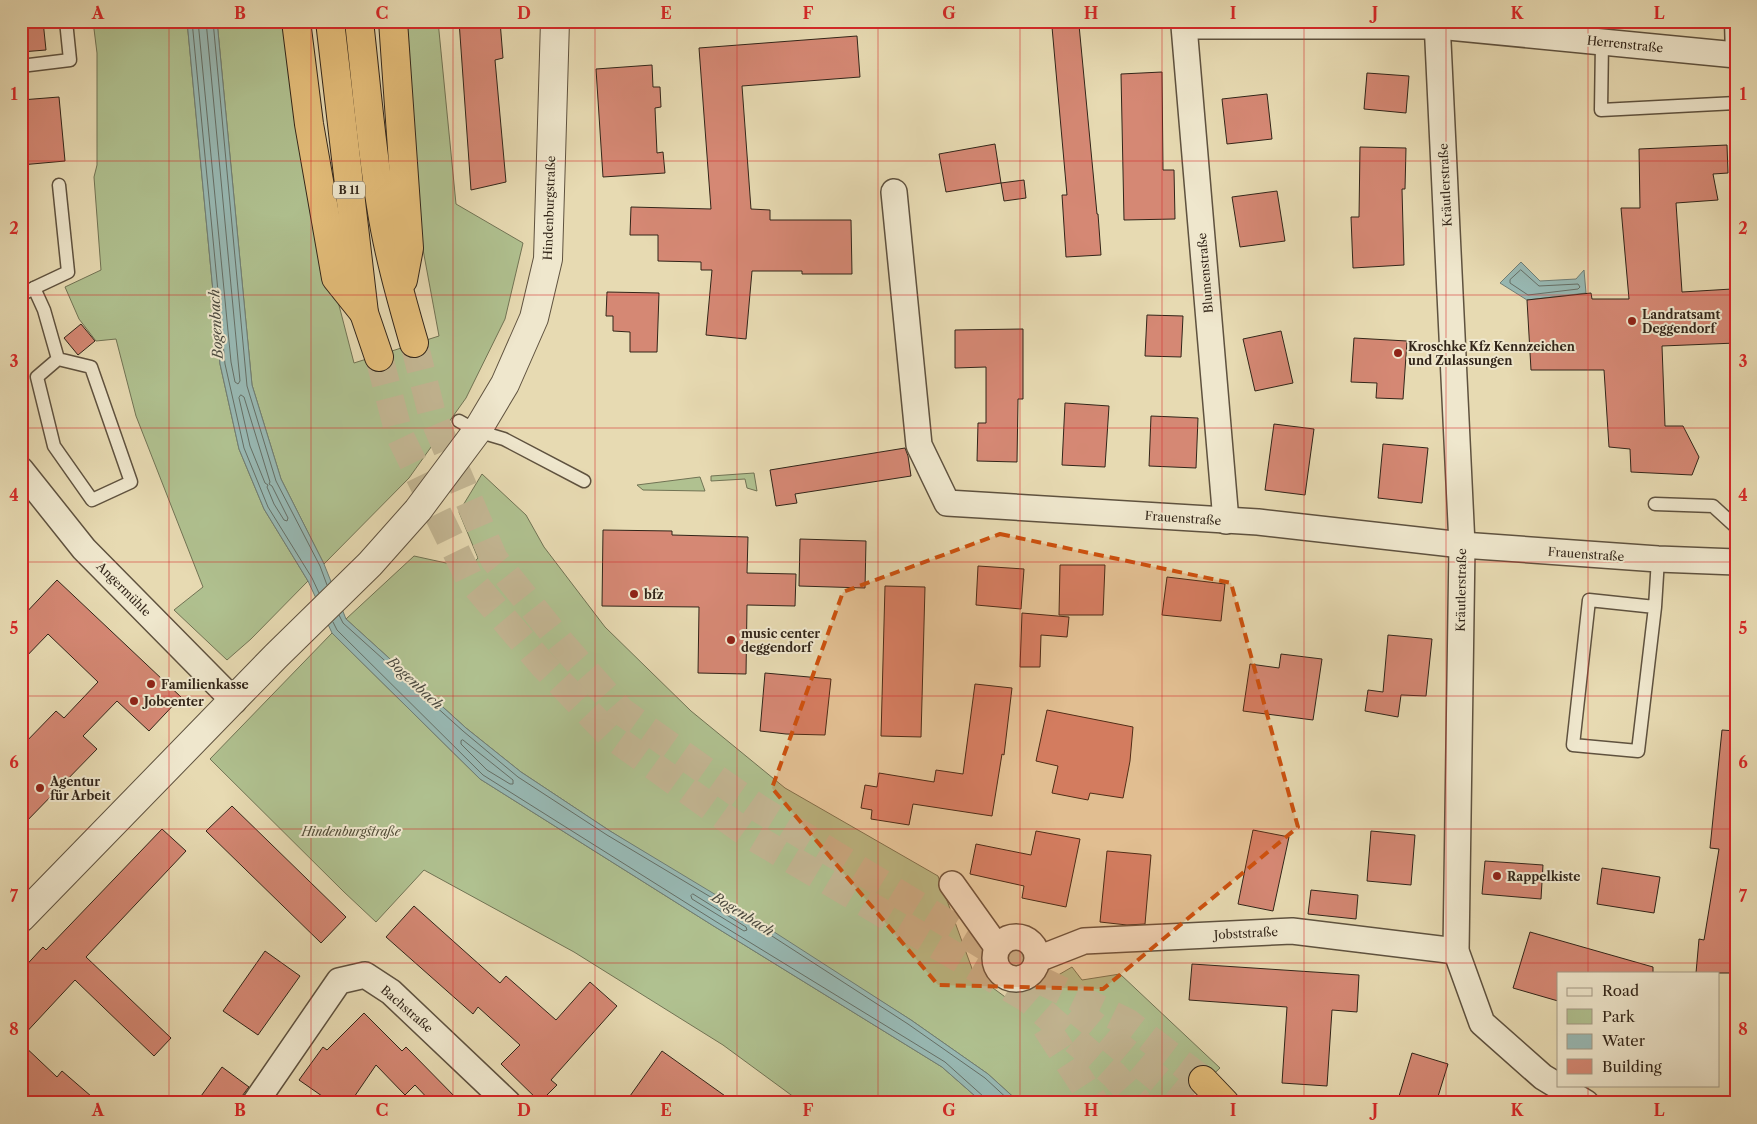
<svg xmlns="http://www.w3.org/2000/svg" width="1757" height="1124" font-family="'Libre Caslon Text',serif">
	<rect width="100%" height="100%" fill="#e7dab2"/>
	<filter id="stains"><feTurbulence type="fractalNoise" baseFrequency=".004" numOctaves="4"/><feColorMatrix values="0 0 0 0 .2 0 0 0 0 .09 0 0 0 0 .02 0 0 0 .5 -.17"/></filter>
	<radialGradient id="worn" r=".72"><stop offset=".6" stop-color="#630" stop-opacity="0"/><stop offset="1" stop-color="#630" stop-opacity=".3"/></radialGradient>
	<!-- green -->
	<g fill="#b0c190" stroke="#717354">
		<path d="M93,21H187L220,364L239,449L264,509L308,581L251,639L227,660L174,610L203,587L136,416L116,339L96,341L79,319L65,287L101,270L94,177L97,165V53Z"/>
		<path d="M217,21H283L315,213L354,363L439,336L410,179L401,21H438L456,204L523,243L505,319L466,398L409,478L324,564L281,479L252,385Z"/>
		<path d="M754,473L757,491L747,488L745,479L711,481V476Z"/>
		<path d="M482,474L526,515L544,547L605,627L691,711L785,788L938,876L974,974L1012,1002L1072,967L1082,980L1120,974L1220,1068L1183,1103H1020L988,1074L911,1020L610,831L521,772L466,728L346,619L414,556L469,568L478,558L459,512Z"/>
		<path d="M700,477L705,491L643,490L637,485Z"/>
		<path d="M332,633L480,779L712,925L942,1067L983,1103H802L723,1045L574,952L424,870L376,922L344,892L210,759Z"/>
	</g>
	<!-- water -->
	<g fill="#98b9b4" stroke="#6f7e76">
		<path d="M187,21H217L252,385L281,479L324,564L346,619L466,728L521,772L610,831L726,901L911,1020L988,1074L1020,1103H983L942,1067L712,925L480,779L332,633L308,581L264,509L239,449L220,364Z"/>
		<path d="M1521,262L1540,281L1576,279L1584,270L1586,293L1527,300L1500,283Z"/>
	</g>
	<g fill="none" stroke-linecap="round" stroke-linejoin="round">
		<!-- shore -->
		<g stroke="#656f66" stroke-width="1">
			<path d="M192,21L225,364L244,448L268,507L312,578L319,593"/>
			<path d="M198,21L231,362L235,382L238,384L240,381L206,21"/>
			<path d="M213,21L247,386L276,481L320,566L327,585"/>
			<path d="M1521,270L1539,286L1578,284L1580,287L1578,289L1528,295L1510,283V280Z"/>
			<path d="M241,395L244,397L270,482L269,484L272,486L288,518L287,521L284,520L274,504L267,487L268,485L265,483L250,446L239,398Z"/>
			<path d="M339,615L343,623L463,731L518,777L607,835L724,905L908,1024L985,1078L1012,1103"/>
			<path d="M333,622L337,630L483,775L715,921L945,1062L984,1097L986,1103"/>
			<path d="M463,740L513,780V784H510L487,770L461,744V741Z"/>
			<path d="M693,894L746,927L747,930L744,931L692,899L691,896Z"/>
		</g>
	</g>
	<!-- building -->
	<g fill="#d58874" stroke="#322519">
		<path d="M21,21H43L46,50L21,52Z"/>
		<path d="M459,21H500L503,58L495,60L506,182L471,190Z"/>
		<path d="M1079,25L1097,214H1098L1101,255L1066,257L1062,195H1067L1052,27Z"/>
		<path d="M857,36L860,77L742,86L751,209L770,210V220H851L852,274H802V271H752L746,339L706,335L712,270H701V262L658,261V235H630L631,207L711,209L699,48Z"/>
		<path d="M652,65L653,87H660L661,107L655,108L657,153L663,152L665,173L603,177L596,69Z"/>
		<path d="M1162,72L1163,170H1174L1175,219L1124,220L1121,74Z"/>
		<path d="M1367,73L1409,76L1406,113L1364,109Z"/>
		<path d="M1267,94L1272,139L1227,144L1222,99Z"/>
		<path d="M59,97L65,161L21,165V100Z"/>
		<path d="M995,144L1001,183L1024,180L1026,198L1004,201L1001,183L946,192L939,154Z"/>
		<path d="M1727,145L1728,173L1713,174L1718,200L1676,203L1682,292L1732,289L1736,297V343L1662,346L1665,426H1683L1699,457L1692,475L1631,472L1630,449L1609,447L1604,370H1531L1527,300L1591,293L1592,299H1629L1621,208H1640L1639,149Z"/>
		<path d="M1360,147L1406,148L1405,189H1402L1404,265L1353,268L1351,217H1359Z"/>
		<path d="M1277,191L1285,241L1240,247L1232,197Z"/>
		<path d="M607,292L659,293L657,352H630V332L613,331V316H606Z"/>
		<path d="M1147,315L1183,316L1181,357L1145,356Z"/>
		<path d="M81,324L95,341L78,355L64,338Z"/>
		<path d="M1023,329V399H1018L1017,462L977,461L978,423H986V367L955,368V330Z"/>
		<path d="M1281,331L1293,383L1255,391L1243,339Z"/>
		<path d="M1354,338L1407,341L1403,399L1376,398L1377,383L1351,382Z"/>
		<path d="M1065,403L1109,406L1105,467L1062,465Z"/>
		<path d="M1151,416L1198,418L1196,468L1149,466Z"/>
		<path d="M1274,424L1314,429L1305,495L1265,490Z"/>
		<path d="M1383,444L1428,448L1422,503L1378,498Z"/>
		<path d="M905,448L908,456L911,476L795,494L797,503L776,506L770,470Z"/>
		<path d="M603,530L672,531V535L748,537L747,573L796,574L795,606L747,605L746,674L698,673L699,607L602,606Z"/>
		<path d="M800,539L866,541L865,588L799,586Z"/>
		<path d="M1060,565H1105L1103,615H1059Z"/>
		<path d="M978,566L1024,569L1021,609L976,605Z"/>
		<path d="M1167,577L1225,584L1221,621L1162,615Z"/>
		<path d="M57,580L181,697L149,731L117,701L83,736L97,749L21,827V747L56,711L64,718L98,682L48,634L21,662V618Z"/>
		<path d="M885,586L925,587L921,737L881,736Z"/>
		<path d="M1022,613L1069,617L1067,637L1041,635L1040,667H1020Z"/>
		<path d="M1388,635L1432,639L1426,696L1401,695L1398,717L1365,711L1368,690L1383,692Z"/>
		<path d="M1281,654L1322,659L1313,720L1243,711L1250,664L1279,668Z"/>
		<path d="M765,673L831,679L825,735L786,734L760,731Z"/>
		<path d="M975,684L1012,688L1004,755L1002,754L992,816L913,804L909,825L871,819L872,810L861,808L865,785L877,787L879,773L934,782L936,770L963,774Z"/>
		<path d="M1047,710L1133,727L1130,761L1123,798L1090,793L1088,800L1052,793L1058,766L1036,761Z"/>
		<path d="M1722,730L1736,731V973H1696L1699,939L1704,940L1719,849L1710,848Z"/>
		<path d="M232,806L346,917L321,943L206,831Z"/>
		<path d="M162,829L186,851L86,957L171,1038L154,1056L75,980L21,1038V971L43,947L46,950Z"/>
		<path d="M1253,830L1289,837L1273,911L1238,904Z"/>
		<path d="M1036,831L1080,839L1066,907L1022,898L1024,886L970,874L976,844L1031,855Z"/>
		<path d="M1371,831L1415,835L1411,885L1367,881Z"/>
		<path d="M1107,851L1151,855L1145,924L1127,925L1100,922Z"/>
		<path d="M1485,861L1543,865L1541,899L1482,894Z"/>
		<path d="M1602,868L1660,877L1654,913L1597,904Z"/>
		<path d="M1311,890L1358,895L1356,919L1308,914Z"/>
		<path d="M414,906L500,983L506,976L556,1020L590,982L617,1006L551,1080L557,1085L540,1102L501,1064L520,1045L478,1007L473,1014L386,937Z"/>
		<path d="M1530,932L1653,967V973H1558V1001L1513,988Z"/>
		<path d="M265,951L300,976L258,1035L223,1011Z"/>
		<path d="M1192,964L1359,975L1357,1012L1332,1010L1327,1086L1282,1083L1287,1007L1189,1000Z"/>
		<path d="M364,1013L402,1051L406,1047L461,1103H432L415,1085L405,1095L376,1065L350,1103H332L299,1080L323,1047L327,1050Z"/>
		<path d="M21,1043L57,1077L62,1071L99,1103H21Z"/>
		<path d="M662,1051L735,1103H625Z"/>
		<path d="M1412,1053L1448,1064L1436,1103H1397Z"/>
		<path d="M222,1067L249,1087L248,1088L237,1103H196Z"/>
	</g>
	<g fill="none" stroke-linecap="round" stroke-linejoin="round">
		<!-- trunk-tunnel -->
		<g stroke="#c3b693" stroke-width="28" stroke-dasharray="28 14" stroke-linecap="butt">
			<path d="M414,343L432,414L494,559L562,644L621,711L758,808L1042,981L1127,1022L1203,1080"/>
			<path d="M379,357L399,434L469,578L542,664L609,734L745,832L1028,999L1114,1075L1139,1103"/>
			<path d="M1074,1008L1187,1103"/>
			<path d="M1046,1027L1095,1103"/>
		</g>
		<!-- service casing -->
		<g stroke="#5f523f" stroke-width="15">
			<g id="service">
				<path d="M1731,21L1732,55"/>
				<path d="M1585,40V21"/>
				<path d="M1602,42L1601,110L1736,103"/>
				<path d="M21,66L70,60L66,21"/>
				<path d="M34,288L68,272L59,185"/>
				<path d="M21,295L34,288L44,310L58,359L37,377L54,446L92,500L131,482L91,367L58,359"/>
				<path d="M459,421L477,431L504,439L584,481"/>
				<path d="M1655,504L1713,506L1736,527"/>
				<path d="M1655,607L1589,600L1573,745L1638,751L1655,607L1658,559"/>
			</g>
		</g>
		<!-- minor casing -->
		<g stroke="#5f523f" stroke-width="28">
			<g id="minor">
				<path d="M1437,21L1462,545L1456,951L1482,1023L1543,1077L1586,1103"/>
				<path d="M894,192L919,445L947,503L1258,522L1462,545L1658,559L1736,562"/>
				<path d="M21,470L84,549L234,701"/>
				<path d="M1226,521L1184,26H1438L1736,55"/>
				<path d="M952,884L997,947"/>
				<circle cx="1016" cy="958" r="21"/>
				<path d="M1038,959L1084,941L1292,931L1456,951"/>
				<path d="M255,1103L339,981L365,975L391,992L508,1103"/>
			</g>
		</g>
		<!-- tertiary casing -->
		<g stroke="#5f523f" stroke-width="30">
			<path id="tertiary" d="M21,918L276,656L370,564L418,510L477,431L505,384L534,318L548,259L555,21"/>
		</g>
		<!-- trunk casing -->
		<g stroke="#322519" stroke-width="30">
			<g id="trunk">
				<path d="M296,21L309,124L336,278L364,313"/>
				<path d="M330,21L364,313L379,357"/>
				<path d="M359,21C366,83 371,145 381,206C388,252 401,298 414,343"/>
				<path d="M393,21L409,248L403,280"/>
				<path d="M1203,1080L1225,1103"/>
			</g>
		</g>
		<!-- service -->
		<use href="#service" stroke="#efe7cd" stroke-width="12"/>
		<!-- minor -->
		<use href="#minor" stroke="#efe7cd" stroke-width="25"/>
		<!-- tertiary -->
		<use href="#tertiary" stroke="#efe7cd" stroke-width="28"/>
		<!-- trunk -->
		<use href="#trunk" stroke="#e4bd79" stroke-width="28"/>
	</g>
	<!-- marked area -->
	<path fill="#cd510e" fill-opacity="0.2" stroke="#cd510e" stroke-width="4" stroke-dasharray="10 6" stroke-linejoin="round" d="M1000,534L1231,583L1298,827L1103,989L938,985L772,788L843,592Z"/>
	<!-- grid -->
	<path fill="none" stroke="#d62828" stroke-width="1" stroke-opacity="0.55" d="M169,21V1103M311,21V1103M453,21V1103M595,21V1103M737,21V1103M878,21V1103M1020,21V1103M1162,21V1103M1304,21V1103M1446,21V1103M1588,21V973M21,161H1736M21,295H1736M21,428H1736M21,562H1736M21,696H1736M21,829H1736M21,963H1736M1588,1085V1103"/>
	<!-- markers -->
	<g fill="#8f2418" stroke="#efe7cd" stroke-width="2">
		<circle cx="1632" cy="321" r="5"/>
		<circle cx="1398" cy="353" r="5"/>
		<circle cx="634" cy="594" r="5"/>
		<circle cx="731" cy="640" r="5"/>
		<circle cx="151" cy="684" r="5"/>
		<circle cx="134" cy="701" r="5"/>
		<circle cx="40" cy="788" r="5"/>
		<circle cx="1497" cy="876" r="5"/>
	</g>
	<g text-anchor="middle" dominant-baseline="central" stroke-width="4" stroke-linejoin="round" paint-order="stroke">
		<!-- shield labels -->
		<rect fill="#efe7cd" stroke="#6b5f4f" stroke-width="1" x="333" y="181.5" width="32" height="17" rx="4"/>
		<g font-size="11" font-weight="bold" fill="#322519">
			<text x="349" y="190">B 11</text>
		</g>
		<!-- street labels -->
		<g font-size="12" fill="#322519" stroke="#efe7cd">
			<text transform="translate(1625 44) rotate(6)">Herrenstraße</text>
			<text transform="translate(1445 185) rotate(-93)">Kräutlerstraße</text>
			<text transform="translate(549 208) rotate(-88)">Hindenburgstraße</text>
			<text transform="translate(1205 273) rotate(-95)">Blumenstraße</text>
			<text transform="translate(1183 518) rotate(4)">Frauenstraße</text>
			<text transform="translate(1586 554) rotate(4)">Frauenstraße</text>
			<text transform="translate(124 589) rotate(45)">Angermühle</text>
			<text transform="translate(1461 590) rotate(-89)">Kräutlerstraße</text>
			<text transform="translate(1246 933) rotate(-3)">Jobststraße</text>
			<text transform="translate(407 1009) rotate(41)">Bachstraße</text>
		</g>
		<!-- poi labels -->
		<g font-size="12" font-weight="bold" fill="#322519" stroke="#efe7cd" text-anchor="start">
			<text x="1642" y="314">Landratsamt<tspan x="1642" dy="14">Deggendorf</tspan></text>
			<text x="1408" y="346">Kroschke Kfz Kennzeichen<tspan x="1408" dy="14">und Zulassungen</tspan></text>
			<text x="644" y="594">bfz</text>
			<text x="741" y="633">music center<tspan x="741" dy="14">deggendorf</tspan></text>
			<text x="161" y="684">Familienkasse</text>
			<text x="144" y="701">Jobcenter</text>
			<text x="50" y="781">Agentur<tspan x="50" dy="14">für Arbeit</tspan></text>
			<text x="1507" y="876">Rappelkiste</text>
		</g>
		<!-- park labels -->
		<g font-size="12" font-style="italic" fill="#524c37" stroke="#efe7cd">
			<text x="351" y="831">Hindenburgstraße</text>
		</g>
		<!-- water labels -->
		<g font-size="14" font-style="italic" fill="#4c4a40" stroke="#efe7cd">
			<text transform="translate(216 324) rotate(-93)">Bogenbach</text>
			<text transform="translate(415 683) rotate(43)">Bogenbach</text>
			<text transform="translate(743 914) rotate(32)">Bogenbach</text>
		</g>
	</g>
	<!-- margin -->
	<rect width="1757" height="1124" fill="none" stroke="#e7dab2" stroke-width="55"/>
	<!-- legend -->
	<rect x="1557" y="972" width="162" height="115" fill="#efe7cd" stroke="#a39985"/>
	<rect x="1567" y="988" width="25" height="8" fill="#efe7cd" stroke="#a39985"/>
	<text x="1602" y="996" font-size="15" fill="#322519">Road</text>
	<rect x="1567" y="1009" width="25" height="15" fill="#b0c190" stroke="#a39985"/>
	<text x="1602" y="1022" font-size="15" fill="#322519">Park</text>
	<rect x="1567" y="1034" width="25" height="15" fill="#98b9b4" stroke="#a39985"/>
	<text x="1602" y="1046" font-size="15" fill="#322519">Water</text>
	<rect x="1567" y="1059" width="25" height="15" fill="#d58874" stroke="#a39985"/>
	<text x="1602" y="1072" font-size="15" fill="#322519">Building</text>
	<rect x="28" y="28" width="1702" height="1068" fill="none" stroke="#d62828" stroke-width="2"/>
	<g font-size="16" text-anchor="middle" font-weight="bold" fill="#d62828">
		<text x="98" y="19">A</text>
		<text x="240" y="19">B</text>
		<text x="382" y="19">C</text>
		<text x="524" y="19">D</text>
		<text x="666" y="19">E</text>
		<text x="808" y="19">F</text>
		<text x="949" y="19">G</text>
		<text x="1091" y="19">H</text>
		<text x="1233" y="19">I</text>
		<text x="1375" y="19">J</text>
		<text x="1517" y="19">K</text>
		<text x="1659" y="19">L</text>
		<text x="14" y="100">1</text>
		<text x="1743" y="100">1</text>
		<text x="14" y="234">2</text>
		<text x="1743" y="234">2</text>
		<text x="14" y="367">3</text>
		<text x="1743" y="367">3</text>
		<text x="14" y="501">4</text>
		<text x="1743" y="501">4</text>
		<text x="14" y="634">5</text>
		<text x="1743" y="634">5</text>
		<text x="14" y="768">6</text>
		<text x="1743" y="768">6</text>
		<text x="14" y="902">7</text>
		<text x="1743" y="902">7</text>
		<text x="14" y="1035">8</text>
		<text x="1743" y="1035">8</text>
		<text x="98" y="1116">A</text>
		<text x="240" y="1116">B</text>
		<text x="382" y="1116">C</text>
		<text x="524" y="1116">D</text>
		<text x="666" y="1116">E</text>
		<text x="808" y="1116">F</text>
		<text x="949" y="1116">G</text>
		<text x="1091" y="1116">H</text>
		<text x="1233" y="1116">I</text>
		<text x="1375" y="1116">J</text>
		<text x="1517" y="1116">K</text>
		<text x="1659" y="1116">L</text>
	</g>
	<rect width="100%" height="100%" filter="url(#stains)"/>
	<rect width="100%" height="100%" fill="url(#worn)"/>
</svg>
